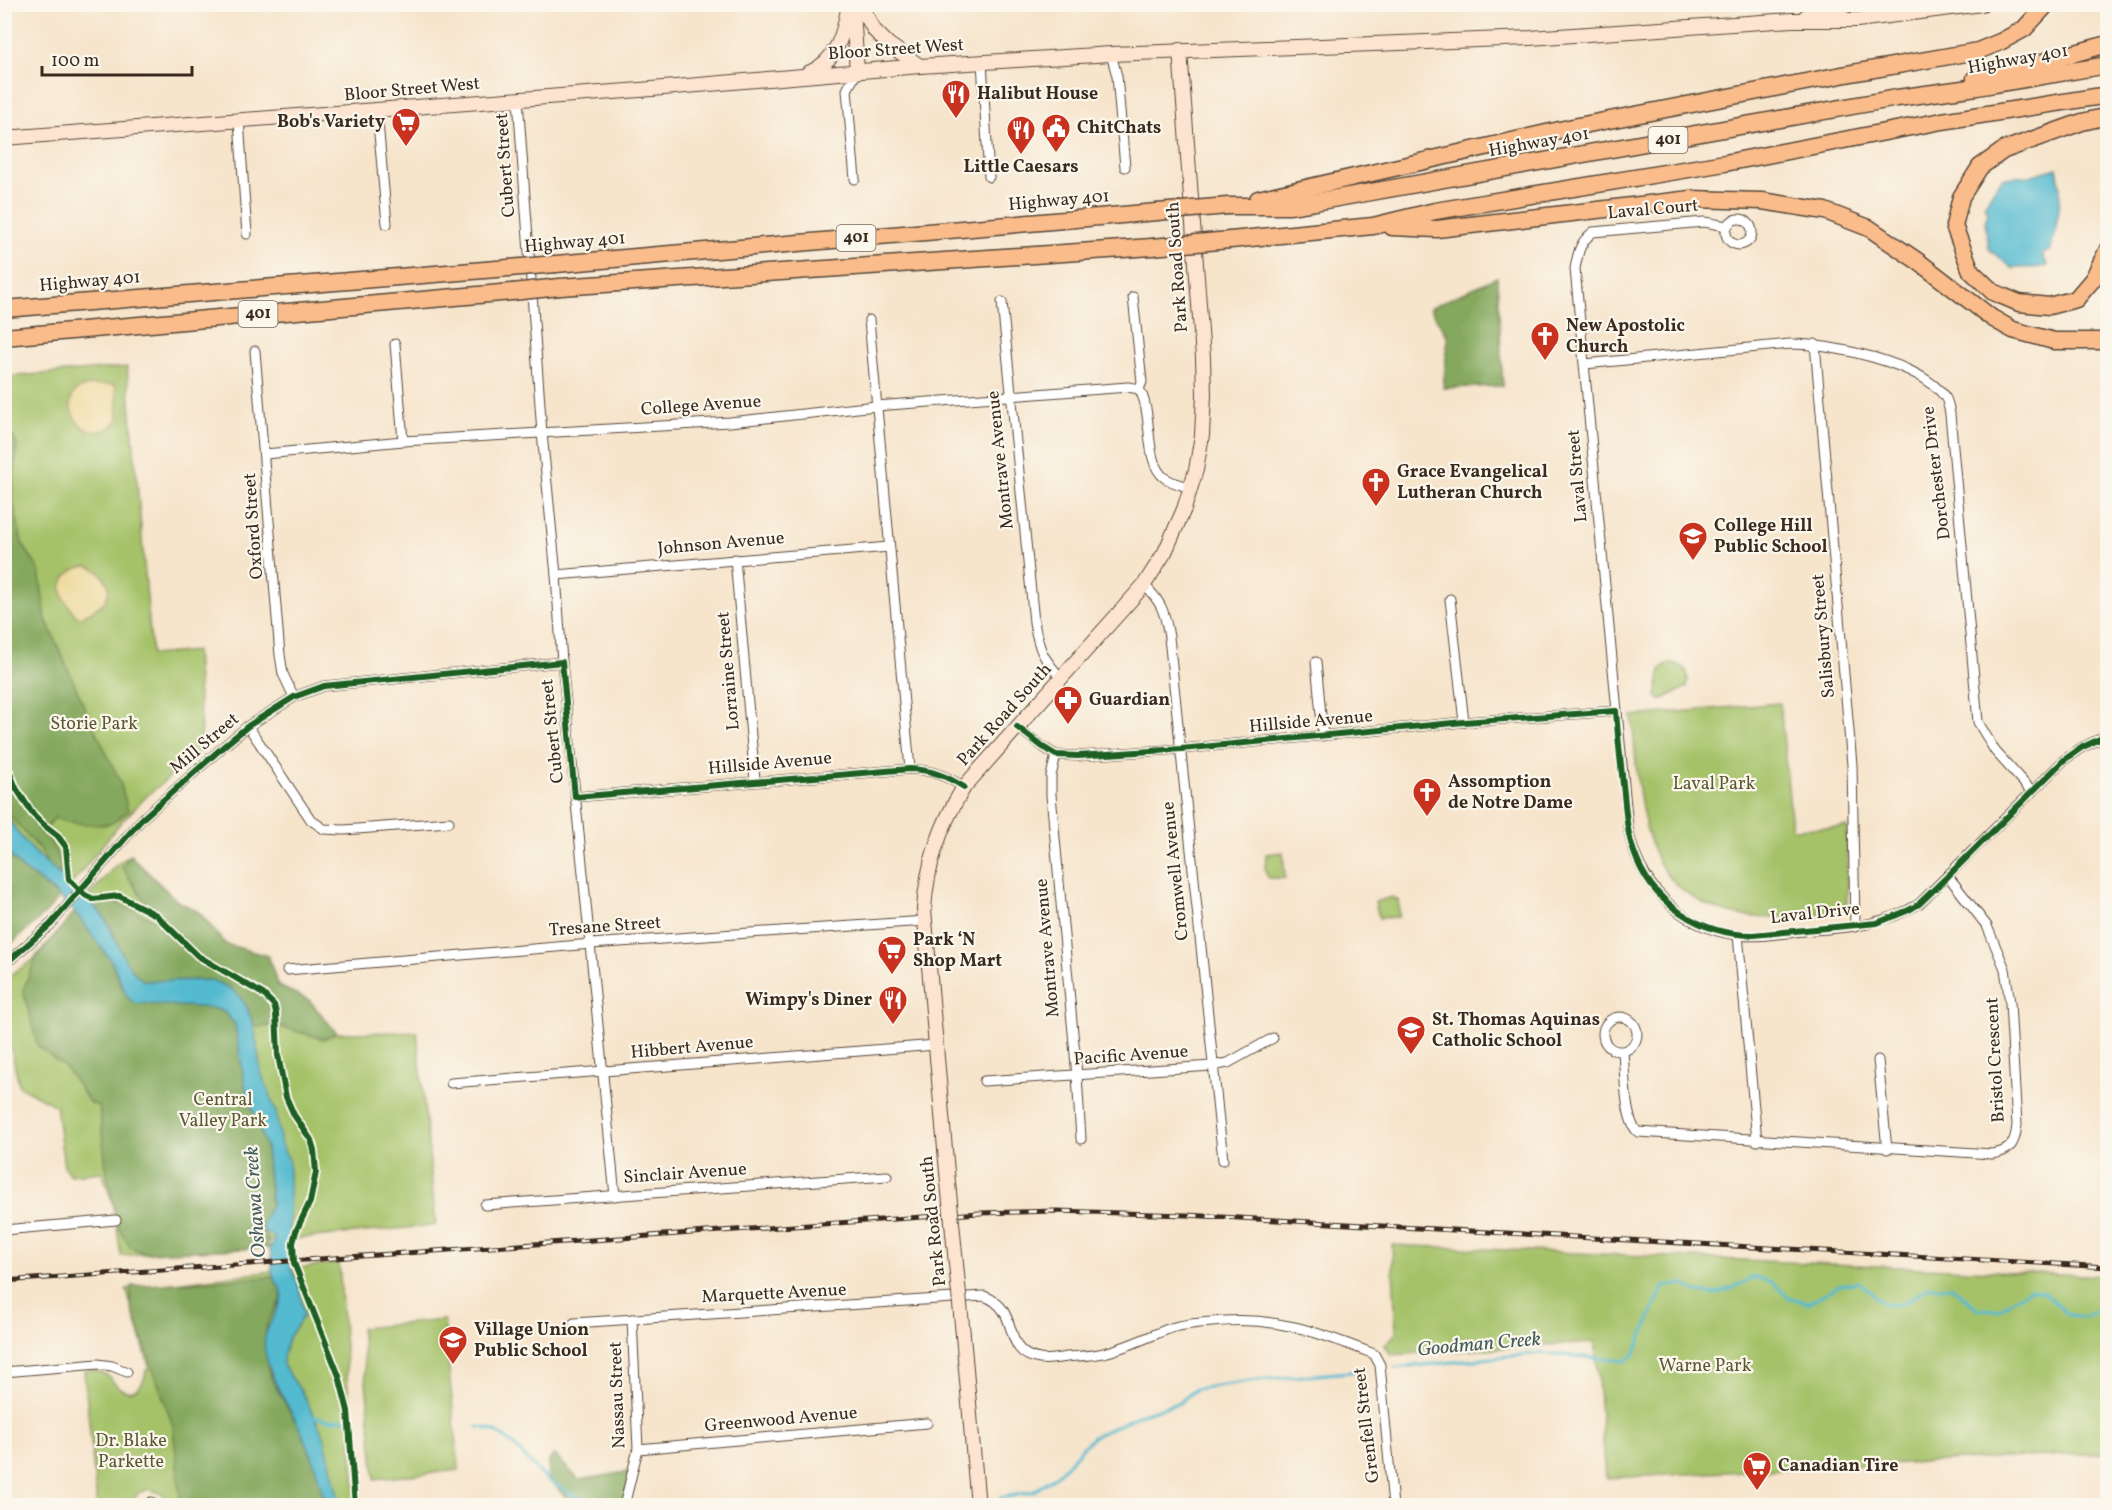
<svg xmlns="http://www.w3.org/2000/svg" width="2112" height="1510" font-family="Vollkorn,serif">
	<rect width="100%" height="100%" fill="#fbf7ec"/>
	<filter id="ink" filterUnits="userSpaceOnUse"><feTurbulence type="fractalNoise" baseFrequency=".0167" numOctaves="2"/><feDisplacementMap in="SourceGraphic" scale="12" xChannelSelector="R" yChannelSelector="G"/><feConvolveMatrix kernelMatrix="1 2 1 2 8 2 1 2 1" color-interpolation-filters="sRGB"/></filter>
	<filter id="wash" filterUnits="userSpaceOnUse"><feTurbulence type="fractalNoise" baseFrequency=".008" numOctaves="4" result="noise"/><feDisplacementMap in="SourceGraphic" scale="24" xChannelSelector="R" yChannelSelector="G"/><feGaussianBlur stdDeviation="1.35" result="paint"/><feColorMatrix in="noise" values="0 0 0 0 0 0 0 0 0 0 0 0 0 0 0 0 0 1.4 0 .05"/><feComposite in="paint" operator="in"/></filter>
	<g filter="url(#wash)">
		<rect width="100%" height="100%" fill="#f6e4cb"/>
		<!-- green -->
		<g fill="#a5c269" stroke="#707644" stroke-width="1.5">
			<path d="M127,367L152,655L196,651L202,750L149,794L120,823L71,885C44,859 22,846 5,811V377Z"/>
			<path d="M1670,663C1685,664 1690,672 1687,687L1661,700L1656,696L1661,669Z"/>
			<path d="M1780,703L1792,829L1847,827V910C1790,920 1723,928 1677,885C1669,877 1660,867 1656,856C1638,816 1636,760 1632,716Z"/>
			<path d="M1283,852L1285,878H1268L1265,870L1266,854Z"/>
			<path d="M130,855L177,901L199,912L225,944L268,956L278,986L309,1000L337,1033L417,1032L436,1225L121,1256L114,1207L102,1172L70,1175L64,1167L56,1106L19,1086L5,1019L4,979L32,961L115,866Z"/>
			<path d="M1392,897L1399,901V917L1379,918L1375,902Z"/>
			<path d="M1392,1245L2107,1276V1453L1606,1478L1595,1342L1391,1355L1385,1345L1396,1333Z"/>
			<path d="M339,1263L356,1505H166L162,1494L149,1489L138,1493L130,1505H97L84,1371C91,1370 97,1369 103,1373C111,1376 114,1385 121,1389C135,1397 145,1383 146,1370L150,1369L126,1289Z"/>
			<path d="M444,1320L459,1470L375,1479L361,1328Z"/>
		</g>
		<!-- forest -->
		<g fill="#84a85d" stroke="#60693e" stroke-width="1.5">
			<path d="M1497,277L1503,386L1443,388L1448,337L1430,308Z"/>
			<path d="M4,429L13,436L17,445L12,496L22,543L39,570L46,619L88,715L120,781L128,811C123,814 118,820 112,823C102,827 65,823 54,818L45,830L60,861L62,876L49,867L41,851L5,810Z"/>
			<path d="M4,849L22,868L59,897L47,912L5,949Z"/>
			<path d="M130,855L177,901L199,912L225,944L268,956L278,986L309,1000L337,1033L323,1039L278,1026L254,1027L247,1007L212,980L145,981C140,979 136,977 133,973C119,955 116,929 98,910L100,903L112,901L157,921L162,917L143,899L122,867Z"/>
			<path d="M75,912L112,962L122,988L213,1008L224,1012L235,1024L246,1091L266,1147L271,1205L263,1228L266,1234L269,1248L144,1253L130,1247L116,1223L106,1167L99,1106L90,1103L66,1068L38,1046L23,990L36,958Z"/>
			<path d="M273,1277C292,1299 274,1304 267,1325C265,1333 267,1362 269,1371C272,1385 294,1416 301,1431C313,1455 319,1480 326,1505H181L173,1426L131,1306V1286Z"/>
			<path d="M554,1454L579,1480L633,1471L627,1486L632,1505H573L548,1478L549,1461Z"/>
		</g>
		<!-- sand -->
		<g fill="#eeda9e" stroke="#94825e" stroke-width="1.5">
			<path d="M113,384L116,387L118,418C114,425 109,430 100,431C76,435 59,399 80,388C88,384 103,385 113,384Z"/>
			<path d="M87,566C101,570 115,585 105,601C100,608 87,613 80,617L76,616L64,599L61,588C65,574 73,568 87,566Z"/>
		</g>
		<!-- water -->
		<g fill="#52bad0" stroke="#467277" stroke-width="1.5">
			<path d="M2057,168C2064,196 2057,223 2051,250L2042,254L2048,266C2035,269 2025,267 2012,268L1989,249L1985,222L1988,212L1984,206L1994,189L2003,178L2029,176Z"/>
			<path d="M4,811C23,847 51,866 80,893C87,900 97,907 103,916C116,934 125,973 145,981L212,980L230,988L240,997L247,1007L254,1027L261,1072L276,1112L281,1145L289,1160V1264L299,1286L304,1315L288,1339L283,1358V1365L303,1394L324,1436L340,1505H326C319,1480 313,1454 301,1431C288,1404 270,1381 265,1351C261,1329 276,1319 281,1300C285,1288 275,1284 273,1275C270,1267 274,1259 269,1248L274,1243V1239L272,1235L266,1234L263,1228V1222L271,1205V1198L266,1147L246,1091L235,1024L224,1012L213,1008L135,1003L128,998L112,962L75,912L53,891L22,868L5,850Z"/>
		</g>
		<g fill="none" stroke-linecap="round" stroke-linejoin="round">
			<!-- stream -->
			<g stroke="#52bad0" stroke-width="3">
				<path d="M1395,1368L1541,1353L1625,1361L1634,1355L1663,1287L1681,1284L1698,1292L1715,1294L1733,1288L1754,1277L1772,1282L1788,1297L1808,1303L1840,1285L1859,1282L1885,1305L1902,1304L1929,1287H1952L1978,1309L1998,1310L2030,1289L2043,1292L2069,1315L2085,1317L2108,1305"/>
				<path d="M311,1416L328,1420L348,1419"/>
				<path d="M478,1427C509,1429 526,1463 548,1480C563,1491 581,1498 598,1506"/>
				<path d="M1000,1498L1033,1492L1057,1475L1093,1437L1144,1413L1179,1403L1196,1389L1257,1380L1362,1371"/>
				<path d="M953,1506L956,1505"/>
			</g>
		</g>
	</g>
	<g filter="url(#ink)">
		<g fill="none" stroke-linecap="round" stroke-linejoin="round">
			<!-- street casing -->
			<g stroke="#574638" stroke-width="11">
				<g id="street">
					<path d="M1111,54L1117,76L1125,167"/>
					<path d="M982,62L989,177"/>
					<path d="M518,99L542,433L556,575L562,662L615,1196"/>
					<path d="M377,111L387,224"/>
					<path d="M239,121L247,234"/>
					<path d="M855,179L847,90L857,72"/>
					<circle cx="1739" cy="232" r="13"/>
					<path d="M1727,226L1704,222L1593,232C1579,243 1578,253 1575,269L1628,827C1637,883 1679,927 1736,935C1761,938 1789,932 1814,930C1853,927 1884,925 1919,904L2064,760L2081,748L2108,735"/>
					<path d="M1133,297L1142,382L1139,389C1154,412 1143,463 1165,478C1172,483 1183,485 1191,488"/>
					<path d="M1002,302L1034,622C1039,650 1042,657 1061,678"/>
					<path d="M869,320L910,769"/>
					<path d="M395,344L403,441"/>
					<path d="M1815,344L1852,765L1855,927"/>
					<path d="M255,351L280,655L283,674L294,697"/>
					<path d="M1585,364L1790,344C1831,344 1920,362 1945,397C1948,401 1949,409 1950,414L1978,722L1995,751L2032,792"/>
					<path d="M265,454L403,441L730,422L876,406L1128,387L1139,389"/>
					<path d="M735,559L755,780"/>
					<path d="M556,575L889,547"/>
					<path d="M1144,585C1162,602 1165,613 1169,637L1223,1160"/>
					<path d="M1450,599L1464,722"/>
					<path d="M1316,662L1323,736"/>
					<path d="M248,726L311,820L324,829L344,830L449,822"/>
					<path d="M1017,727L1043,747L1056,755L1078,756L1181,749L1464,722L1616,711"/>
					<path d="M1056,755L1051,776V795L1077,1076L1081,1139"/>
					<path d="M575,797L910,769C932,770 946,776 964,787"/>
					<path d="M1738,935L1757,1141"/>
					<path d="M4,965L51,924L142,819L224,746L248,726L294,697L324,686L562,662"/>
					<path d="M287,970L591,944L925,921"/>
					<circle cx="1620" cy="1034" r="17"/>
					<path d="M1623,1052C1625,1070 1624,1121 1638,1132L1992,1154C2011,1151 2015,1144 2017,1125L2010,1003L2005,969L1987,926L1948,876"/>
					<path d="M1878,1060L1887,1149"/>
					<path d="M984,1081L1212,1066L1228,1063L1273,1038"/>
					<path d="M451,1083L936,1045"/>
					<path d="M485,1205L887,1176"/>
					<path d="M4,1230L116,1220"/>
					<path d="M574,1323L984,1296C1023,1310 999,1353 1040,1359C1048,1361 1058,1358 1067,1357C1079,1356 1091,1356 1103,1353C1126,1348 1149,1336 1171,1328C1184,1324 1198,1323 1212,1322C1274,1315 1318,1332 1374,1354L1380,1365L1393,1506"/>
					<path d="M4,1372L98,1364L112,1366L127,1372"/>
					<path d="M638,1449L927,1423"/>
					<path d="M148,1506L151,1502"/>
					<path d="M624,1506L638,1449L632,1319"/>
				</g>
			</g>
			<!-- secondary casing -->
			<g stroke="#574638" stroke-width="16">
				<g id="secondary">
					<path d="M860,4L874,30L888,44L920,66"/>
					<path d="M2107,4L2108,8"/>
					<path d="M853,11L857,72"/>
					<path d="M1806,16L1853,4"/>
					<path d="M808,73C837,62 844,33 849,4"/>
					<path d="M4,138L640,90L920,66L1111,54L1530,38L1792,20H1857L1982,4"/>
					<path d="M947,1172L924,909C927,864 940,826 964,787L1144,585L1165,552L1184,509L1196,470L1202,435L1204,395L1203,358L1180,50"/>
					<path d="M963,1335L978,1506"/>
				</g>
			</g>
			<!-- highway casing -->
			<g stroke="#574638" stroke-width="19">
				<g id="highway">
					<path d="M1975,78L2043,62L2108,44"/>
					<path d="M2108,116L2082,122L2004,150L1980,167L1961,197L1954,226L1971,271L1993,292L2019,303L2049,306L2076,299L2093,279L2108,249"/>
					<path d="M1258,199L1573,127L1852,73L1978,51L2000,42L2024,29L2047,4"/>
					<path d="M1228,206H1289L1315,202L1897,98L1977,87L2108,65"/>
					<path d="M1392,227L1437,229L1691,199L1762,201L1825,211L1869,228L1919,262L1992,318L2013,330L2054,341H2108"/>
					<path d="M1230,240L1373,226L1435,211L1725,163L1942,121L2108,95"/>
					<path d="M556,264L1157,212"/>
					<path d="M560,287L1152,247"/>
					<path d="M4,309L509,268"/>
					<path d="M4,337L512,292"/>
				</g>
			</g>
			<!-- street -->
			<use href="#street" stroke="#fff" stroke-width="9"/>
			<!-- secondary -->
			<use href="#secondary" stroke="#fde4d0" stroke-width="14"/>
			<!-- highway -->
			<use href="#highway" stroke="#f9bc8a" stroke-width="16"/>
			<!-- rail casing -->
			<g stroke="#3b2a1e" stroke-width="5">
				<path id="rail" d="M4,1281L980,1213L1056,1211L1186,1215L2108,1267"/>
			</g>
			<!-- rail -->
			<use href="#rail" stroke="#fbf7ec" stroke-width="3" stroke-dasharray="9" stroke-linecap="butt"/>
			<!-- secondary-bridge casing -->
			<g stroke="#574638" stroke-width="16" stroke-linecap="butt">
				<path id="secondary-bridge" d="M947,1172L963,1335"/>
			</g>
			<!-- highway-bridge casing -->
			<g stroke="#574638" stroke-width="19" stroke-linecap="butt">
				<g id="highway-bridge">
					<path d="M1157,212L1228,206"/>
					<path d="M1152,247L1230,240"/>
					<path d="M509,268L556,264"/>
					<path d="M512,292L560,287"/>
				</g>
			</g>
			<!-- secondary-bridge -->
			<use href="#secondary-bridge" stroke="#fde4d0" stroke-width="14"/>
			<!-- highway-bridge -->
			<use href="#highway-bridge" stroke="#f9bc8a" stroke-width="16"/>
			<!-- cycleway casing -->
			<g stroke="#fbf7ec" stroke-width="10">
				<g id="cycleway">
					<path d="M1017,727L1043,747L1056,755L1078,756L1181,749L1464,722L1616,711C1618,739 1621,766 1624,794C1626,813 1627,833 1634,852C1651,903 1701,935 1753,935L1877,923L1909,910L1919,904L1948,876L2064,760L2081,748L2108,735"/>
					<path d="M4,759L16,788L32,813L44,825L57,835L66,847L69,879L85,895L93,899L119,896L156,915L198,956L263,994L274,1005L276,1013L278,1055L286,1097L294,1115L311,1140L314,1150L316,1172L310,1202L296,1231L293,1243L294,1263L339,1376L348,1411L355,1506"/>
					<path d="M4,965L51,924L142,819L224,746L248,726L294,697L324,686L562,662L575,797L910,769C932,770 946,776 964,787"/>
				</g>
			</g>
			<!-- cycleway -->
			<use href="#cycleway" stroke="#1b5e20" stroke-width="6"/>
		</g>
	</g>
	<!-- icons -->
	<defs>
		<g id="restaurant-pin" transform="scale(1.5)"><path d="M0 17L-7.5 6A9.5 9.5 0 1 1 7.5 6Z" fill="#c8321e" stroke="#fbf7ec"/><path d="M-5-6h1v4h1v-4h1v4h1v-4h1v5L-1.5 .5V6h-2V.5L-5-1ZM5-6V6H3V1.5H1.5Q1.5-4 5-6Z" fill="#fff"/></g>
		<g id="supermarket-pin" transform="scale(1.5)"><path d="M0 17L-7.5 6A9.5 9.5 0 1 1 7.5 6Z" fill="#c8321e" stroke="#fbf7ec"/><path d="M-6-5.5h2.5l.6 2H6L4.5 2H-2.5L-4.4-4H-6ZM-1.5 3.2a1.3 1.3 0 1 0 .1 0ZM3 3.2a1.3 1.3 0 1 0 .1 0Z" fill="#fff"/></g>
		<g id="civic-pin" transform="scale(1.5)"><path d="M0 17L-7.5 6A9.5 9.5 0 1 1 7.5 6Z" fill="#c8321e" stroke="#fbf7ec"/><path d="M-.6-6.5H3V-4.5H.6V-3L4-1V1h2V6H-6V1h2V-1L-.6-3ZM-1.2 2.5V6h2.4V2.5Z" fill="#fff"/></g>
		<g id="church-pin" transform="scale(1.5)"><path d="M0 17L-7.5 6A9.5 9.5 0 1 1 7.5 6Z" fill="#c8321e" stroke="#fbf7ec"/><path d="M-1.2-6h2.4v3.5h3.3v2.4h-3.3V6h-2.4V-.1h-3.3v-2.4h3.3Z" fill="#fff"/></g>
		<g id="school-pin" transform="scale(1.5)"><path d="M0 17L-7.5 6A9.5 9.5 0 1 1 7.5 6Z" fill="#c8321e" stroke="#fbf7ec"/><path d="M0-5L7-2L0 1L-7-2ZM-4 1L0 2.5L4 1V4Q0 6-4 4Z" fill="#fff"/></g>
		<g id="pharmacy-pin" transform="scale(1.5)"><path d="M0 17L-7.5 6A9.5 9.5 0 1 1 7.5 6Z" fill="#c8321e" stroke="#fbf7ec"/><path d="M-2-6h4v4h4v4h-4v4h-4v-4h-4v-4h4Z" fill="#fff"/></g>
	</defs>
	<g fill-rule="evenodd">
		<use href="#restaurant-pin" x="956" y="94"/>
		<use href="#supermarket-pin" x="406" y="122"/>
		<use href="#civic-pin" x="1056" y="128"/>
		<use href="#restaurant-pin" x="1021" y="130"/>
		<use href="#church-pin" x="1545" y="336"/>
		<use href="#church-pin" x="1376" y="482"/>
		<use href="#school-pin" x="1693" y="536"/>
		<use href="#pharmacy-pin" x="1068" y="700"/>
		<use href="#church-pin" x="1427" y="792"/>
		<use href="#supermarket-pin" x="892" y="950"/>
		<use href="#restaurant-pin" x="893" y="1000"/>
		<use href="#school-pin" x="1411" y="1030"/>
		<use href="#school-pin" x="453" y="1340"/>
		<use href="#supermarket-pin" x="1757" y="1466"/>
	</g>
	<g text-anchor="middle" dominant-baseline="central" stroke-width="4.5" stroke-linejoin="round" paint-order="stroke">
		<!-- shield labels -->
		<g fill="#fbf7ec" stroke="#75685c" stroke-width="1.5">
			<rect x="1648.5" y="127" width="39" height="26" rx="4.5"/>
			<rect x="836.5" y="225" width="39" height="26" rx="4.5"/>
			<rect x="238.5" y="301" width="39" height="26" rx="4.5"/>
		</g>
		<g font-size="16" font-weight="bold" fill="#3b2a1e">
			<text x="1668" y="140">401</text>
			<text x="856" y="238">401</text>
			<text x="258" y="314">401</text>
		</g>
		<!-- street labels -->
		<g font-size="18" fill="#3b2a1e" stroke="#fbf7ec">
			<text transform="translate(896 50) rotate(-4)">Bloor Street West</text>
			<text transform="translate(2018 60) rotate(-10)">Highway 401</text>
			<text transform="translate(412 90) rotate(-5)">Bloor Street West</text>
			<text transform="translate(1539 143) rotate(-10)">Highway 401</text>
			<text transform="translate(506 165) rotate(-94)">Cubert Street</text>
			<text transform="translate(1059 201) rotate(-5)">Highway 401</text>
			<text transform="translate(1653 210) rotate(-5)">Laval Court</text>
			<text transform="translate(575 243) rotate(-5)">Highway 401</text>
			<text transform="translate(1178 267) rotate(-94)">Park Road South</text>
			<text transform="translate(90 282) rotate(-5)">Highway 401</text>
			<text transform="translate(701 406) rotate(-4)">College Avenue</text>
			<text transform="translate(1001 460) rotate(-96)">Montrave Avenue</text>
			<text transform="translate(1937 473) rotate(-97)">Dorchester Drive</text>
			<text transform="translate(1578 476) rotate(-95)">Laval Street</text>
			<text transform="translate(254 526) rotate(-94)">Oxford Street</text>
			<text transform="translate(721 544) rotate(-5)">Johnson Avenue</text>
			<text transform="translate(1824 636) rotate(-95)">Salisbury Street</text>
			<text transform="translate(729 671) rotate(-95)">Lorraine Street</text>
			<text transform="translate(1005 715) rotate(-48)">Park Road South</text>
			<text transform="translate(1311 722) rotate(-5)">Hillside Avenue</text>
			<text transform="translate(553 731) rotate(-96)">Cubert Street</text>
			<text transform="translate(205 744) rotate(-40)">Mill Street</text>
			<text transform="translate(770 764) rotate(-5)">Hillside Avenue</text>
			<text transform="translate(1176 871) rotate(-96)">Cromwell Avenue</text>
			<text transform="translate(1815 914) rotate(-6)">Laval Drive</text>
			<text transform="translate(605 927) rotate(-4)">Tresane Street</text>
			<text transform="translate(1048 948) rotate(-95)">Montrave Avenue</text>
			<text transform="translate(692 1048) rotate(-5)">Hibbert Avenue</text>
			<text transform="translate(1131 1056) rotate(-4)">Pacific Avenue</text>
			<text transform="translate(1996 1060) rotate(-93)">Bristol Crescent</text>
			<text transform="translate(685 1174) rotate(-4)">Sinclair Avenue</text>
			<text transform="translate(934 1221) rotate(-96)">Park Road South</text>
			<text transform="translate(774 1294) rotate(-3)">Marquette Avenue</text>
			<text transform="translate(618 1395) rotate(-92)">Nassau Street</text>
			<text transform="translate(781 1420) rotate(-5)">Greenwood Avenue</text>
			<text transform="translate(1367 1425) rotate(-97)">Grenfell Street</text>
		</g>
		<!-- poi labels -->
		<g font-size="18" font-weight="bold" fill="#3b2a1e" stroke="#fbf7ec" text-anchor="start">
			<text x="977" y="94">Halibut House</text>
			<text x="385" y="122" text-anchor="end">Bob's Variety</text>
			<text x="1077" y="128">ChitChats</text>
			<text x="1021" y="167" text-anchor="middle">Little Caesars</text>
			<text x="1566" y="326">New Apostolic<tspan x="1566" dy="21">Church</tspan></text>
			<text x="1397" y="472">Grace Evangelical<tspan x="1397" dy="21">Lutheran Church</tspan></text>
			<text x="1714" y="526">College Hill<tspan x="1714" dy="21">Public School</tspan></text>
			<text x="1089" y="700">Guardian</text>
			<text x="1448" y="782">Assomption<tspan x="1448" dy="21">de Notre Dame</tspan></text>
			<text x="913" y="940">Park ‘N<tspan x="913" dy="21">Shop Mart</tspan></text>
			<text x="872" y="1000" text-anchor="end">Wimpy's Diner</text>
			<text x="1432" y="1020">St. Thomas Aquinas<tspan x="1432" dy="21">Catholic School</tspan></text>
			<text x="474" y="1330">Village Union<tspan x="474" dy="21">Public School</tspan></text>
			<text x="1778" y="1466">Canadian Tire</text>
		</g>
		<!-- park labels -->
		<g font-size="18" fill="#5b5834" stroke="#fbf7ec">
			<text x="94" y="724">Storie Park</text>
			<text x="1714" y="784">Laval Park</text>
			<text x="223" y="1100">Central<tspan x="223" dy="21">Valley Park</tspan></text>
			<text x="1705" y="1366">Warne Park</text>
			<text x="131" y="1441">Dr. Blake<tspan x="131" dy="21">Parkette</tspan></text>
		</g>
		<!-- water labels -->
		<g font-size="20" font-style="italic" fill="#435c5c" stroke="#fbf7ec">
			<text transform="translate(256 1202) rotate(-94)">Oshawa Creek</text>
			<text transform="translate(1479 1345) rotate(-5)">Goodman Creek</text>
		</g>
	</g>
	<!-- margin -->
	<rect width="2112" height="1510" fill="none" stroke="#fbf7ec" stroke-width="24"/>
	<!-- scale -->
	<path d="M42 66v9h150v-9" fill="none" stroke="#3b2a1e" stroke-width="3"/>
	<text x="51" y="66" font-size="18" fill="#3b2a1e" stroke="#fbf7ec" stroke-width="4.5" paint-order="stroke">100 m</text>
</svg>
